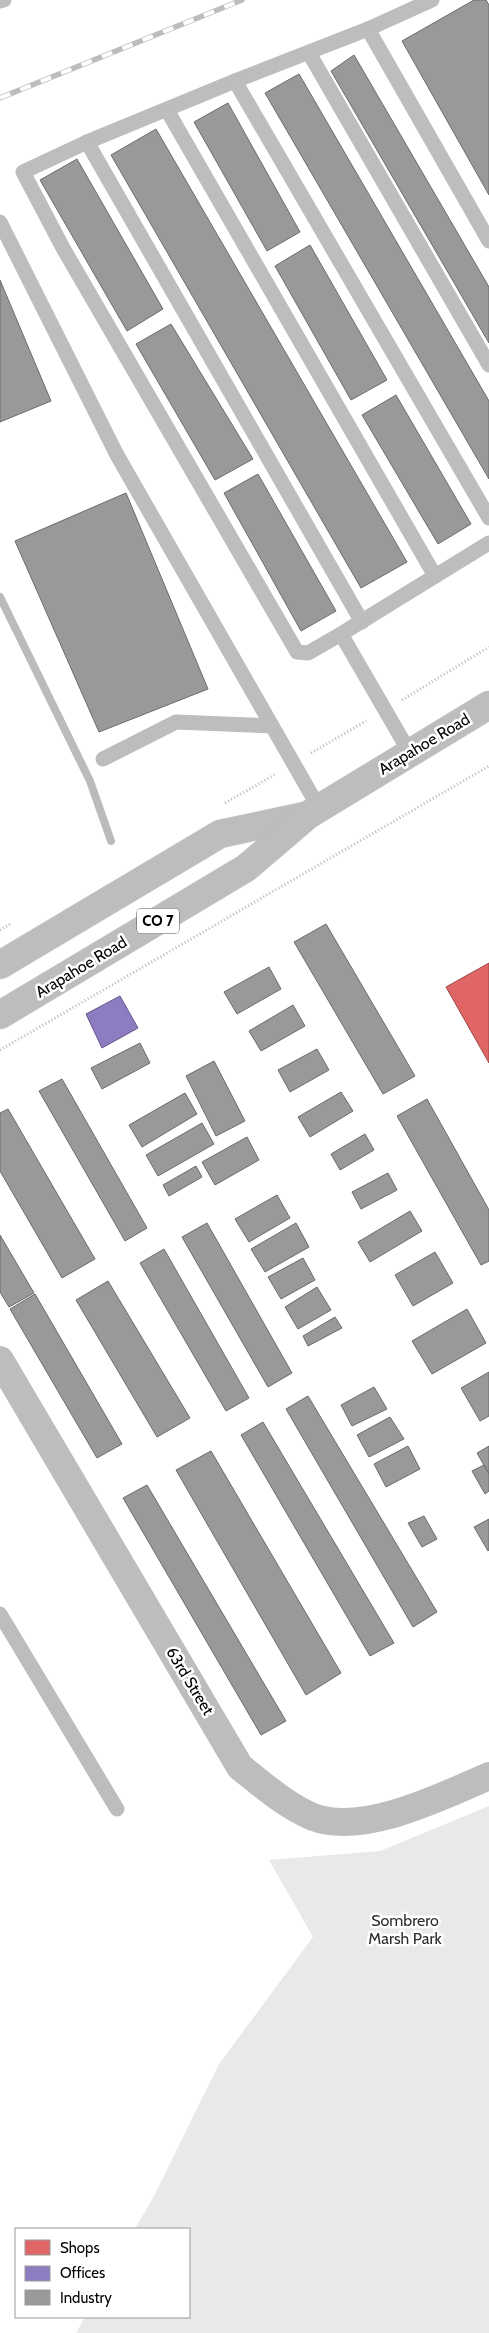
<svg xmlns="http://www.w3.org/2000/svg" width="489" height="2333" font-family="Cabin,sans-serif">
	<rect width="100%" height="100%" fill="#fff"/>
	<!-- green -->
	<path fill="#e9e9e9" d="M489,1806V2333H76L85,2317H189V2229H135L154,2196L219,2064L313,1937L269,1860L380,1851Z"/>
	<!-- shops -->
	<path fill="#e06666" stroke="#9d4747" d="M489,963V1063L446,987Z"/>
	<!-- offices -->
	<path fill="#8e7cc3" stroke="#635788" d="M120,996L138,1028L102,1048L86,1014Z"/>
	<!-- industry -->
	<g fill="#999" stroke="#6b6b6b">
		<path d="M474,0H486L489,5V195L402,41Z"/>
		<path d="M354,55L489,287V343L331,71Z"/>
		<path d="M299,74L489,401V479L265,93Z"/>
		<path d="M228,103L300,232L267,251L194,122Z"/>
		<path d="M156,129L407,562L361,588L111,155Z"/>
		<path d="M77,159L163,309L127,331L40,180Z"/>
		<path d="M310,245L387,380L351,400L275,266Z"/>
		<path d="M0,280L51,401L0,422Z"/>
		<path d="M171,324L253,459L215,480L136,344Z"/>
		<path d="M396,395L471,524L438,544L362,415Z"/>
		<path d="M258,474L336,611L301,631L224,493Z"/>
		<path d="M126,493L208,689L99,732L15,541Z"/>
		<path d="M326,924L415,1076L383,1094L294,942Z"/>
		<path d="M269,967L281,989L237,1014L224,992Z"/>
		<path d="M293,1005L305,1026L261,1051L249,1031Z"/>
		<path d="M140,1043L150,1063L102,1089L91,1068Z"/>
		<path d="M317,1049L329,1070L290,1092L278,1070Z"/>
		<path d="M214,1061L245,1121L216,1136L186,1076Z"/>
		<path d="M62,1079L147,1228L125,1241L39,1091Z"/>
		<path d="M341,1092L353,1111L310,1137L298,1117Z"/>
		<path d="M185,1093L197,1114L142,1147L129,1125Z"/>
		<path d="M427,1099L489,1210V1261L481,1265L397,1116Z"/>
		<path d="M8,1109L95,1259L62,1278L0,1171V1113Z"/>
		<path d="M202,1123L214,1144L158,1176L146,1155Z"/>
		<path d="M365,1134L374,1150L340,1170L331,1154Z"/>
		<path d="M247,1137L259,1160L215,1185L202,1162Z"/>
		<path d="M196,1166L202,1177L169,1196L163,1185Z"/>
		<path d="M388,1173L397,1190L361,1209L352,1192Z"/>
		<path d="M277,1195L290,1218L249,1242L235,1219Z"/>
		<path d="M410,1211L422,1231L370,1262L358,1242Z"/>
		<path d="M207,1223L292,1373L268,1387L182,1237Z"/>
		<path d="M296,1223L309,1247L265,1272L251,1249Z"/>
		<path d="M0,1235L34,1293L9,1307L0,1292Z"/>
		<path d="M164,1249L249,1398L226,1411L140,1263Z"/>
		<path d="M435,1252L453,1283L413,1306L395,1275Z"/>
		<path d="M303,1258L315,1280L281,1299L268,1277Z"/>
		<path d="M108,1281L190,1418L157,1437L76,1300Z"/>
		<path d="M317,1287L331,1310L298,1329L285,1307Z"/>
		<path d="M35,1294L122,1444L97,1458L10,1309Z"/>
		<path d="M467,1309L486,1343L432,1374L412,1341Z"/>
		<path d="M335,1317L342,1328L308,1346L303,1336Z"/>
		<path d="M489,1372V1416L480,1421L461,1388Z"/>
		<path d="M374,1387L387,1409L352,1426L341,1405Z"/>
		<path d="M308,1396L437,1612L413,1627L286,1409Z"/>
		<path d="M390,1417L404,1439L369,1457L357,1435Z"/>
		<path d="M263,1422L394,1643L370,1656L241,1435Z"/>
		<path d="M408,1446L420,1469L386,1487L374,1464Z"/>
		<path d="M489,1446V1474L477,1453Z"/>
		<path d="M211,1451L341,1673L306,1695L176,1470Z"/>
		<path d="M484,1465L489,1474V1491L485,1494L472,1471Z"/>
		<path d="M147,1485L286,1721L261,1735L123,1498Z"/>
		<path d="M424,1516L437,1539L422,1547L408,1523Z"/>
		<path d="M489,1519V1550L488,1551L474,1527Z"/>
	</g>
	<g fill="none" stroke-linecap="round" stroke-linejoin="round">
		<!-- stream -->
		<path stroke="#bbb" stroke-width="8" d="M0,597L90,781L111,841"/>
		<!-- primary casing -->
		<g stroke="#dbdbdb" stroke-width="29">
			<g id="primary">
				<path d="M0,965L220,834L304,816"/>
				<path d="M0,1015L246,868L308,815L489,705"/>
			</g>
		</g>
		<!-- path -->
		<g stroke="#b8b8b8" stroke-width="3" stroke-dasharray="1 2.5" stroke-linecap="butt">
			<path d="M402,700L489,647"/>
			<path d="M311,753L366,721"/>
			<path d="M225,803L276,774"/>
			<path d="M0,930L12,923"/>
			<path d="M0,1050L489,766"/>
		</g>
		<!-- lane -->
		<g stroke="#bdbdbd" stroke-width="15">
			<path d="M432,0L368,29L235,81L87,142L23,172L63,248L297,652L308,653L341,634L489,543"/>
			<path d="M0,1L4,0"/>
			<path d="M368,29L489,241"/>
			<path d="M309,53L489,365"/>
			<path d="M235,81L489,518"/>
			<path d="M167,110L435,576"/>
			<path d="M87,142L362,622"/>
			<path d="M0,222L117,455L319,808"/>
			<path d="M341,634L410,753"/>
			<path d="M103,759L176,722L272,726"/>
			<path d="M0,1614L117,1809"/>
		</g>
		<!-- street -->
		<path stroke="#bdbdbd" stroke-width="28" d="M0,1360L240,1767C263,1785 285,1805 313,1817C363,1836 443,1796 489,1776"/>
		<!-- primary -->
		<use href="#primary" stroke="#bdbdbd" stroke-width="28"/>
		<!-- rail casing -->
		<g stroke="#bdbdbd" stroke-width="5.5">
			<path id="rail" d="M0,98L242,0"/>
		</g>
		<!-- rail -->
		<use href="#rail" stroke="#fff" stroke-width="4" stroke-dasharray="11" stroke-linecap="butt"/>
	</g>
	<g text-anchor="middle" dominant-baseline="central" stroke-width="5" stroke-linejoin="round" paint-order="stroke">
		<!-- shield labels -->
		<rect fill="#fff" stroke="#4c4c4c" stroke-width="1" x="137" y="908.5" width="42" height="25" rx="4"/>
		<g font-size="15" font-weight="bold" fill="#000">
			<text x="158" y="921">CO 7</text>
		</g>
		<!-- street labels -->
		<g font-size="16" fill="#000" stroke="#fff">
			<text transform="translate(424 744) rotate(-31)">Arapahoe Road</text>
			<text transform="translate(81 967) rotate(-31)">Arapahoe Road</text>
			<text transform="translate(190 1681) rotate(59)">63rd Street</text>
		</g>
		<!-- park labels -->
		<g font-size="16" fill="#2e2e2e" stroke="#fff">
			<text x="405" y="1920">Sombrero<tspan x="405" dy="18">Marsh Park</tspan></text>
		</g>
	</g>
	<!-- legend -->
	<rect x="15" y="2228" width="175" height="90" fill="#ffffff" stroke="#999999"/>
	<rect x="25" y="2240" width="25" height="15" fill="#e06666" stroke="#999999"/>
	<text x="60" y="2253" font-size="15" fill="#000000">Shops</text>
	<rect x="25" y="2266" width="25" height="15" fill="#8e7cc3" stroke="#999999"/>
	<text x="60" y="2278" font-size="15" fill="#000000">Offices</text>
	<rect x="25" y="2290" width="25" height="15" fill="#999999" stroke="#999999"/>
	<text x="60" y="2303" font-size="15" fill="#000000">Industry</text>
</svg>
